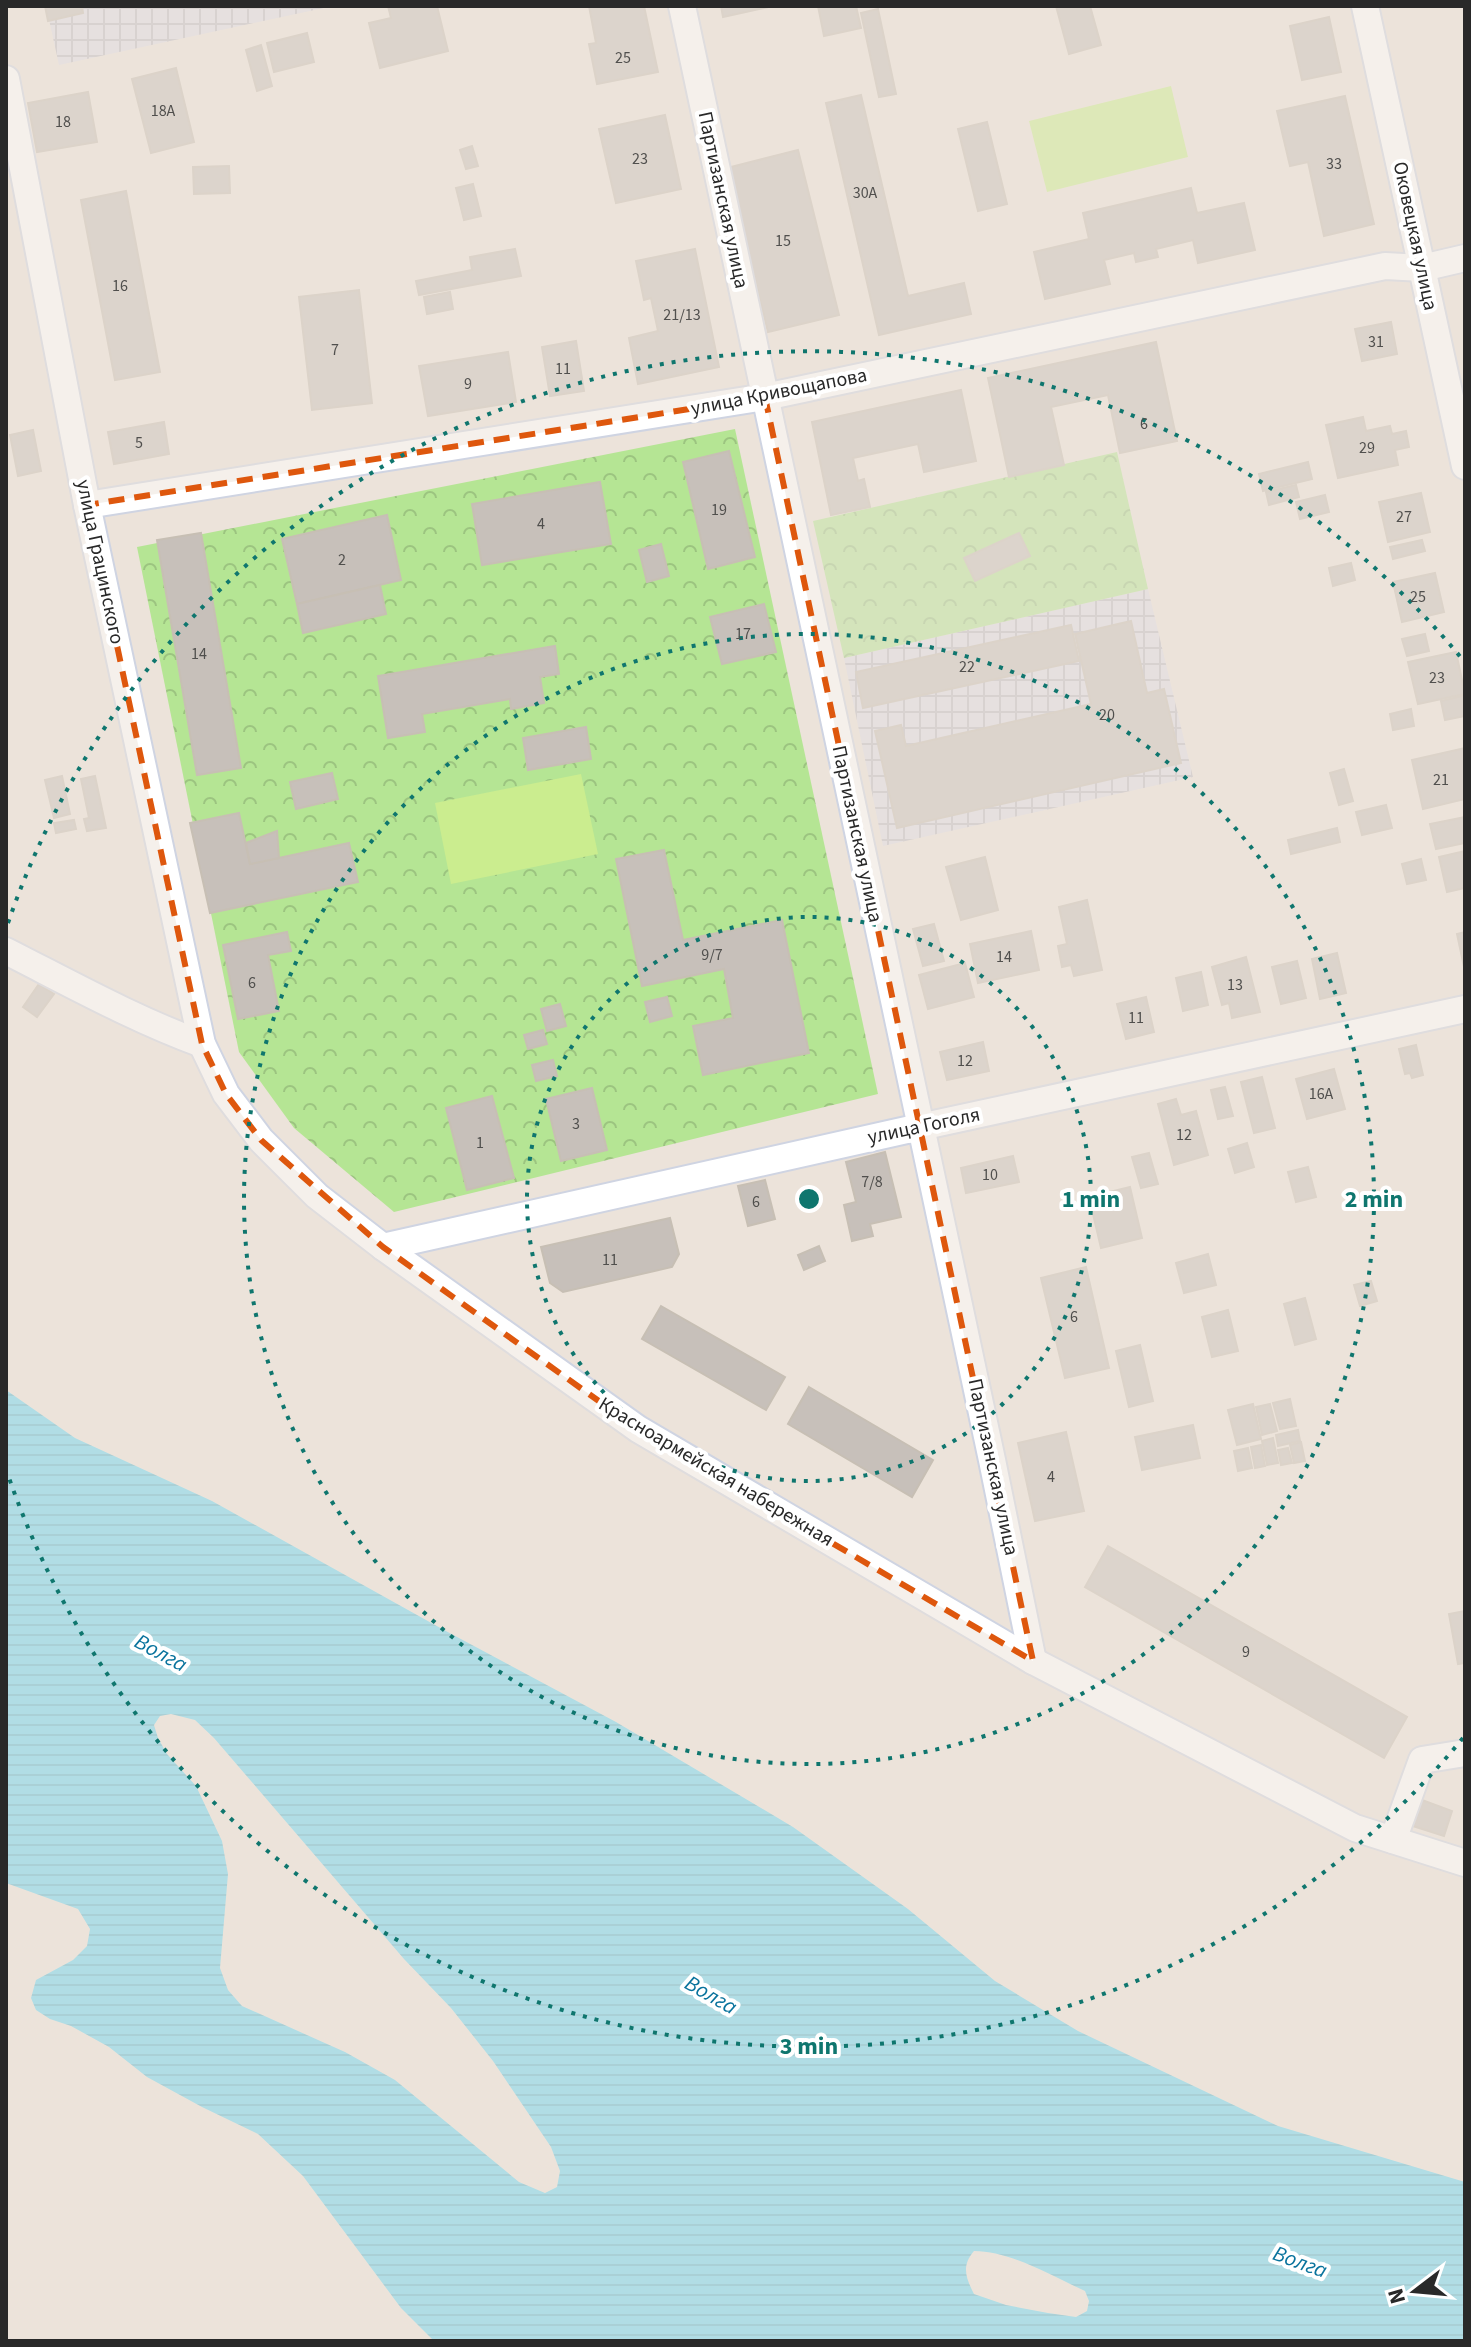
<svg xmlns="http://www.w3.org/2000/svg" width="1471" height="2347" font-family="'Source Sans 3',sans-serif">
	<defs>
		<pattern id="industrial-grid" width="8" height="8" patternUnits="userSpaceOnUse" patternTransform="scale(2)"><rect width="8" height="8" fill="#dddbe4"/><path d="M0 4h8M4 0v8" fill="none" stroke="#bebcc4"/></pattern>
		<pattern id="forest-crowns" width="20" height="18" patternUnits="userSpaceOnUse" patternTransform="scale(2)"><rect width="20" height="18" fill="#b5e594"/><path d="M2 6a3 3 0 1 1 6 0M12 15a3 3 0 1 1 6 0" fill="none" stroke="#9cc480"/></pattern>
		<pattern id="water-rules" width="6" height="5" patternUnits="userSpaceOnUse" patternTransform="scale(2)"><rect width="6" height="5" fill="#68d6f2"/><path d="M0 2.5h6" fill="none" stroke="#5ab8d0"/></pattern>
	</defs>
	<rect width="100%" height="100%" fill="#ece3da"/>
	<!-- industrial -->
	<g fill="url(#industrial-grid)">
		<path d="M46,6H333L59,65Z"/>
		<path d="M1148,589L1193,777L883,846L844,658Z"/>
	</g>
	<!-- forest -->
	<g fill="url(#forest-crowns)">
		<path d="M735,429L878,1094L394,1212L294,1128L239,1052L137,547Z"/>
		<path d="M1117,452L1148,589L844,658L813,521Z"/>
	</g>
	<!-- pitch -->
	<g fill="#cbed8f">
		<path d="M1171,86L1188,157L1047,192L1029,121Z"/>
		<path d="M581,774L598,854L451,884L435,803Z"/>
	</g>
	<!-- water -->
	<path fill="url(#water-rules)" fill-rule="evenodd" d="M6,1390L75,1438L212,1501L444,1630L616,1722L793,1827L908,1909L995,1981L1078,2031L1278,2126L1465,2182V2341H434L401,2308L303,2176L258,2134L202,2107L147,2077L109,2047L71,2026L50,2019L36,2010L31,1998L36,1980L73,1960L87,1946L90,1929L78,1909L6,1883ZM171,1714L195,1720L214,1738L404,1959L451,2008L493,2061L551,2147L560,2171L557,2187L545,2193L519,2182L395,2080L345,2052L242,2006L228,1990L220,1968L228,1874L222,1841L196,1786L167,1754L158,1738L154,1725L160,1716ZM974,2251C1010,2251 1052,2276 1085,2291L1089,2301L1087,2311L1076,2317L1048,2313L1006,2305L974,2294C966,2278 961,2266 974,2251Z"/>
	<!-- building -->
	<g fill="#c7c0ba" stroke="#c7bfb4" stroke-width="2">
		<path d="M45,6H82L83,13L48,21Z"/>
		<path d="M388,6H437L448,51L380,68L369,23L391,18Z"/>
		<path d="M589,6H644L658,72L597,84L589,44L596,43Z"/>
		<path d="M721,6H773L723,17Z"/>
		<path d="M818,6H856L861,28L824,36Z"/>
		<path d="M1056,6H1090L1101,45L1069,54Z"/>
		<path d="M878,9L896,94L879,97L861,13Z"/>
		<path d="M1329,17L1341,72L1302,80L1290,26Z"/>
		<path d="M307,33L314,62L274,72L267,43Z"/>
		<path d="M261,45L272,86L257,91L246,50Z"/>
		<path d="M176,68L194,142L151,153L132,79Z"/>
		<path d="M88,92L97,142L37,152L28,103Z"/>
		<path d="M861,95L908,296L964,283L971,314L879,335L826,103Z"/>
		<path d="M1345,96L1374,224L1324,236L1308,162L1290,166L1277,111Z"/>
		<path d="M665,115L681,189L616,203L599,129Z"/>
		<path d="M987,122L1007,204L978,211L958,129Z"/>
		<path d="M472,146L478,166L466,169L460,150Z"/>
		<path d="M798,150L839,315L768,332L727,168Z"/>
		<path d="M229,166L230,193L194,194L193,167Z"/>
		<path d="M473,184L481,216L464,220L456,188Z"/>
		<path d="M1191,188L1197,213L1244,203L1255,250L1198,263L1193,240L1156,249L1158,257L1136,262L1134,253L1104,260L1110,284L1045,299L1034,252L1089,239L1083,213Z"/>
		<path d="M126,191L160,372L115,380L81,200Z"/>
		<path d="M515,249L521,276L419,295L416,281L472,270L470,257Z"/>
		<path d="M695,249L719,367L638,384L629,338L658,331L651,298L644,300L636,261Z"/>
		<path d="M359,290L372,403L312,410L299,297Z"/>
		<path d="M450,292L453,309L427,314L424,297Z"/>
		<path d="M1391,322L1397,354L1362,361L1355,329Z"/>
		<path d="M576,341L584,391L550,396L542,347Z"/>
		<path d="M1156,342L1177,441L1120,453L1108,395L1051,407L1064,465L1009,477L988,378Z"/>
		<path d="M508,352L516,402L428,416L419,366Z"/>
		<path d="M961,390L976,461L924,472L918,444L853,458L858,481L864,479L870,507L831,515L812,422Z"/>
		<path d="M1363,417L1366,431L1390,426L1392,434L1406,431L1409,447L1395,450L1398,465L1338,478L1326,425Z"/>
		<path d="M164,422L169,454L114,464L108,432Z"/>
		<path d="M33,430L41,471L18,476L10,435Z"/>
		<path d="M729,451L755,557L708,569L683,462Z"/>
		<path d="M1308,462L1312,479L1263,491L1259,474Z"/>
		<path d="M600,482L611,544L482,565L472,504Z"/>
		<path d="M1296,485L1299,497L1269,505L1266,492Z"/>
		<path d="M1421,493L1430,532L1388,542L1379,502Z"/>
		<path d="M1325,495L1329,512L1300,519L1296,502Z"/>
		<path d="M387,515L401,580L297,604L282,539Z"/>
		<path d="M201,533L241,768L197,775L157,540Z"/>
		<path d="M1019,533L1030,556L975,581L964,558Z"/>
		<path d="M1422,540L1425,551L1393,559L1390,547Z"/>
		<path d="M661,544L669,576L647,582L639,550Z"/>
		<path d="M1351,563L1355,580L1333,586L1329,568Z"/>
		<path d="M1435,573L1444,612L1402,622L1393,582Z"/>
		<path d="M380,585L386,614L303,633L297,604Z"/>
		<path d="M764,604L776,652L722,664L710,617Z"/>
		<path d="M1131,621L1147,693L1164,689L1181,763L897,828L875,731L901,725L906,746L1091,704L1075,634Z"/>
		<path d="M1071,625L1079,661L863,708L856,672Z"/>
		<path d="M1425,634L1429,651L1407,656L1402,639Z"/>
		<path d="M555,646L559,674L540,677L544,703L511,709L510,699L422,714L425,732L388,738L378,676Z"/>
		<path d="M1456,652L1465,694L1418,704L1408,662Z"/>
		<path d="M1465,695V716L1445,720L1441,701Z"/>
		<path d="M1411,709L1414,726L1393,730L1390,714Z"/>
		<path d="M586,727L591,759L528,770L523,738Z"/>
		<path d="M1465,748V799L1423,809L1412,760Z"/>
		<path d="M1344,769L1353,801L1339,805L1330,773Z"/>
		<path d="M332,773L338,799L296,809L290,782Z"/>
		<path d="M62,776L70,814L54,818L45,780Z"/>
		<path d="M95,776L106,828L87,831L84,819L89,818L81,779Z"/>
		<path d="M1386,805L1392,828L1362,835L1356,812Z"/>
		<path d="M239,813L250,864L349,843L358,882L210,913L190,823Z"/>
		<path d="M1465,817V843L1436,849L1430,824Z"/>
		<path d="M74,820L76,829L56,833L54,823Z"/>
		<path d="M1337,828L1340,842L1291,854L1288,840Z"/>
		<path d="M277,831L279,858L250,864L246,843Z"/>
		<path d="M664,850L683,940L782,920L809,1053L703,1075L693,1026L733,1018L724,969L642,986L616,859Z"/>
		<path d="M1465,851V888L1447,892L1439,857Z"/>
		<path d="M985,857L998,910L961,920L946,867Z"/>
		<path d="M1421,859L1426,880L1407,884L1402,864Z"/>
		<path d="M1087,900L1102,970L1074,976L1071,965L1062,967L1058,946L1067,944L1059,907Z"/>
		<path d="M934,924L944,961L923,966L913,929Z"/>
		<path d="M1031,931L1039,970L978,983L970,944Z"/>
		<path d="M287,932L291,951L268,955L279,1011L238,1019L223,945Z"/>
		<path d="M1465,932V967H1464L1457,934Z"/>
		<path d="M1337,953L1346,993L1320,999L1312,959Z"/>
		<path d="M1246,957L1260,1012L1232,1018L1229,1003L1222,1005L1212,967Z"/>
		<path d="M1297,961L1306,998L1281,1004L1272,967Z"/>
		<path d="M965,963L974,997L928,1009L919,975Z"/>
		<path d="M1201,972L1208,1005L1183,1011L1176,978Z"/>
		<path d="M39,984L54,994L37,1017L23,1007Z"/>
		<path d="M667,997L672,1016L650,1022L645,1002Z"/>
		<path d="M1146,997L1154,1032L1126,1039L1117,1004Z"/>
		<path d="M560,1004L566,1026L547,1031L541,1009Z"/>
		<path d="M543,1030L547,1044L528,1049L524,1035Z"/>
		<path d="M983,1042L989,1071L947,1080L940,1052Z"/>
		<path d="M1416,1045L1423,1075L1412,1078L1410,1073L1405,1074L1399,1049Z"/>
		<path d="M553,1060L557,1076L536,1081L532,1065Z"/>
		<path d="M1334,1069L1345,1109L1307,1119L1296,1079Z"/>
		<path d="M1262,1077L1275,1128L1254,1133L1241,1082Z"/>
		<path d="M1225,1087L1233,1116L1218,1119L1211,1090Z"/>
		<path d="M592,1088L607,1150L561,1161L546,1099Z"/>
		<path d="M492,1096L514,1178L467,1190L446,1108Z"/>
		<path d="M1176,1099L1181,1115L1196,1111L1208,1155L1174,1165L1158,1104Z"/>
		<path d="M1247,1143L1254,1167L1235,1173L1228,1149Z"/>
		<path d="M885,1152L901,1217L870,1224L873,1236L852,1241L844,1205L856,1202L846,1162Z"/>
		<path d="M1149,1153L1158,1184L1141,1188L1132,1157Z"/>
		<path d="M1013,1156L1019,1182L966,1193L961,1168Z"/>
		<path d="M1308,1167L1316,1197L1296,1202L1288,1172Z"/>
		<path d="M765,1180L775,1219L748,1226L738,1186Z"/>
		<path d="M1130,1187L1142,1238L1101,1248L1089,1197Z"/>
		<path d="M670,1218L679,1254L672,1267L563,1292L550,1283L541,1247Z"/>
		<path d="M819,1246L825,1261L804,1270L798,1255Z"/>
		<path d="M1208,1254L1216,1285L1184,1293L1176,1263Z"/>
		<path d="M1086,1267L1109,1368L1065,1378L1041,1278Z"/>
		<path d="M1371,1281L1377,1301L1360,1306L1354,1285Z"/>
		<path d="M1305,1298L1316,1339L1295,1345L1284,1304Z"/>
		<path d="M661,1306L785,1377L766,1410L642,1339Z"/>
		<path d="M1228,1310L1238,1351L1212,1357L1202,1317Z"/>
		<path d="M1140,1345L1153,1401L1129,1407L1116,1351Z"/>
		<path d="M809,1387L933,1460L912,1497L788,1424Z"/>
		<path d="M1290,1399L1296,1426L1280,1429L1273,1403Z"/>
		<path d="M1253,1404L1261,1439L1237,1445L1228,1410Z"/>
		<path d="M1270,1404L1277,1431L1262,1435L1256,1407Z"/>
		<path d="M1193,1425L1200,1458L1142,1470L1135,1437Z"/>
		<path d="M1298,1430L1300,1441L1278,1446L1276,1435Z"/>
		<path d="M1066,1432L1084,1511L1035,1521L1018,1443Z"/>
		<path d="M1273,1438L1278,1463L1267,1465L1262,1441Z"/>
		<path d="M1301,1442L1305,1461L1294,1463L1290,1445Z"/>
		<path d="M1261,1445L1265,1466L1255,1468L1251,1447Z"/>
		<path d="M1248,1448L1252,1468L1238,1471L1234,1451Z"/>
		<path d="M1288,1448L1292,1463L1281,1465L1278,1450Z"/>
		<path d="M1108,1546L1407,1717L1384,1758L1085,1587Z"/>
		<path d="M1465,1611V1663L1458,1664L1449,1614Z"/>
		<path d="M1422,1800L1452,1811L1444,1836L1413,1826Z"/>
	</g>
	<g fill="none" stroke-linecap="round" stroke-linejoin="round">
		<!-- minor casing -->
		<g stroke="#cfd4e2" stroke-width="30">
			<g id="minor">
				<path d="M682,6L992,1460L1033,1661"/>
				<path d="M1365,6L1465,466"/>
				<path d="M6,79L87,505L202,1044L226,1094L261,1140L317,1196L383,1247L638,1429L1033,1661L1355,1828L1465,1863"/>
				<path d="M87,505L765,397L1385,266L1422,268L1465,258"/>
				<path d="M6,951C71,984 134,1019 202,1044"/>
				<path d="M383,1247L920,1127L1465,1009"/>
				<path d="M1393,1840L1422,1760L1465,1753"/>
			</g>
		</g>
		<!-- minor -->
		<use href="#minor" stroke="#fff" stroke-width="26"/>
	</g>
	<!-- marked area -->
	<path d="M0 0H1471V2347H0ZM765,397L1033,1661L638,1429L383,1247L261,1140L226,1094L202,1044L87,505Z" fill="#ece3da" fill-opacity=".55" fill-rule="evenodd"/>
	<path fill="none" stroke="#de570d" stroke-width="6" stroke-dasharray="16 10" stroke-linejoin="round" d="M765,397L1033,1661L638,1429L383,1247L261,1140L226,1094L202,1044L87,505Z"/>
	<!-- distance rings -->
	<g fill="none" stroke="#0f766e" stroke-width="4" stroke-dasharray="4 8">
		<circle cx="809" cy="1199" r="282"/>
		<circle cx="809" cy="1199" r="565"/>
		<path d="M1463 1738A847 847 0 0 1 8 1475M8 923A847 847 0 0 1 1463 660"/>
	</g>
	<g text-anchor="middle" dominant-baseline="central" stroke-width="8" stroke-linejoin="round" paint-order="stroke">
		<!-- number labels -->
		<g font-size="16" fill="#504f4d">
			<text x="623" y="58">25</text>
			<text x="163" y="111">18А</text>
			<text x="63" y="122">18</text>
			<text x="640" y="159">23</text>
			<text x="1334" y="164">33</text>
			<text x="865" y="193">30А</text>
			<text x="783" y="241">15</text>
			<text x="120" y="286">16</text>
			<text x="682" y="315">21/13</text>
			<text x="1376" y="342">31</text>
			<text x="335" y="350">7</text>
			<text x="563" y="369">11</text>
			<text x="468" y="384">9</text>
			<text x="1144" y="424">6</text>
			<text x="139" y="443">5</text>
			<text x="1367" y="448">29</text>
			<text x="719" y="510">19</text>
			<text x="1404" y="517">27</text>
			<text x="541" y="524">4</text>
			<text x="342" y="560">2</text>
			<text x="1418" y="597">25</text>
			<text x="743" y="634">17</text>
			<text x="199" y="654">14</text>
			<text x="967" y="667">22</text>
			<text x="1437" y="678">23</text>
			<text x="1107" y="715">20</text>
			<text x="1441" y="780">21</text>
			<text x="712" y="955">9/7</text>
			<text x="1004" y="957">14</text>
			<text x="252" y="983">6</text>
			<text x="1235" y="985">13</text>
			<text x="1136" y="1018">11</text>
			<text x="965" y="1061">12</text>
			<text x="1321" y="1094">16А</text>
			<text x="576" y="1124">3</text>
			<text x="1184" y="1135">12</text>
			<text x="480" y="1143">1</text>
			<text x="990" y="1175">10</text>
			<text x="872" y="1182">7/8</text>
			<text x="756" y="1202">6</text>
			<text x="610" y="1260">11</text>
			<text x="1074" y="1317">6</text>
			<text x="1051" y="1477">4</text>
			<text x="1246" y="1652">9</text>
		</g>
		<!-- street labels -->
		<g font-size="20" fill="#292929" stroke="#fff">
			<text transform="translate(723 200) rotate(78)">Партизанская улица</text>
			<text transform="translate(1415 236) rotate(78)">Оковецкая улица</text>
			<text transform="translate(779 392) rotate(-11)">улица Кривощапова</text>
			<text transform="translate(100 562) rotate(78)">улица Грацинского</text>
			<text transform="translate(857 834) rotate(78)">Партизанская улица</text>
			<text transform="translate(924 1126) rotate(-12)">улица Гоголя</text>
			<text transform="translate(993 1467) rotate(78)">Партизанская улица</text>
			<text transform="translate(716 1472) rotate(31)">Красноармейская набережная</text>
		</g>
		<!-- water labels -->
		<g font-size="22" font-style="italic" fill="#09739d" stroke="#fff">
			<text transform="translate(161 1653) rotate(28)">Волга</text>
			<text transform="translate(711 1995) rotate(30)">Волга</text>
			<text transform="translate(1300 2262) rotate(20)">Волга</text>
		</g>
	</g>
	<circle cx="809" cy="1199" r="12" fill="#0f766e" stroke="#fff" stroke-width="4"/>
	<g font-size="24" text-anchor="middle" font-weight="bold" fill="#0f766e" stroke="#fff" stroke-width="8" stroke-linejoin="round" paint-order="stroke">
		<text x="1091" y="1207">1 min</text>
		<text x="1374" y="1207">2 min</text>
		<text x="809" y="2054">3 min</text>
	</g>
	<!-- border -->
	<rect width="1471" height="2347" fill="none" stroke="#292929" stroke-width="16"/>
	<!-- north arrow -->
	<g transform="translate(1415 2291) rotate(254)" stroke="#ffffff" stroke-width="6" paint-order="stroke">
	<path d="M0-6L14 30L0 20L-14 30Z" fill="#292929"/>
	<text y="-12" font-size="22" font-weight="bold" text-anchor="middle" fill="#292929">N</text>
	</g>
</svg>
